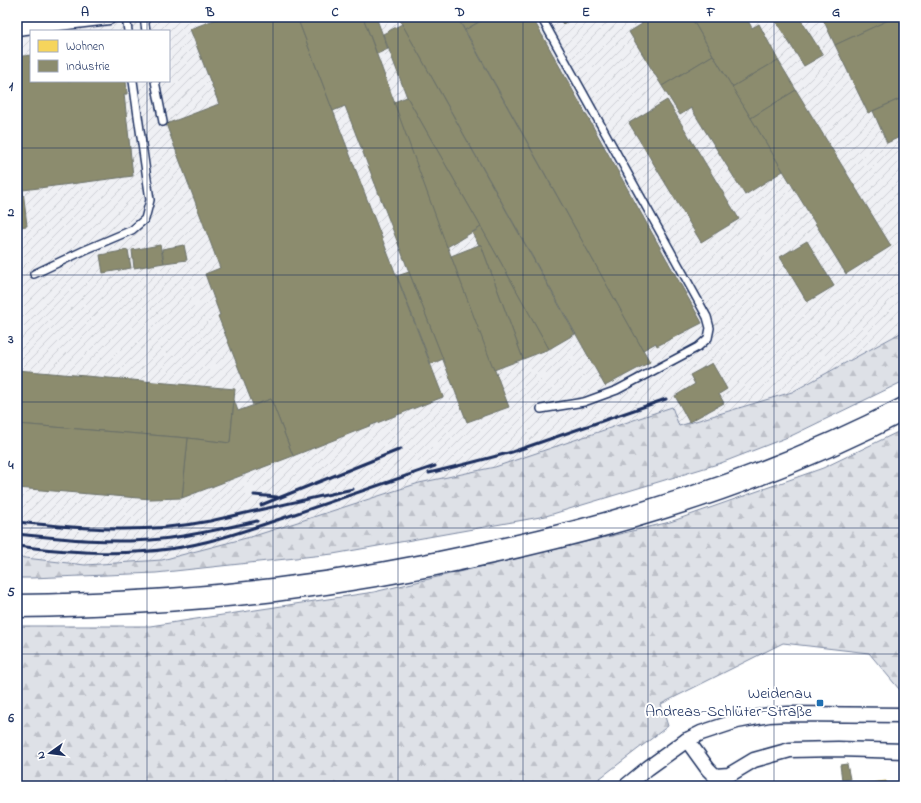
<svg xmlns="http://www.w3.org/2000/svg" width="921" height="803" font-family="'Indie Flower',sans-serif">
	<defs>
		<pattern id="industrial-furrows" width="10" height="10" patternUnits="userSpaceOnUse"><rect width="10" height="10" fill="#eff0f4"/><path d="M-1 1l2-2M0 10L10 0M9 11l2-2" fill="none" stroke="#ccced4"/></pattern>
		<pattern id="forest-firs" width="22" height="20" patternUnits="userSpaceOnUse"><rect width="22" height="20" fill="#dee1e7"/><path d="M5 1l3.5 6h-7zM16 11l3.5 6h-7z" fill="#bec1c9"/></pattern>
	</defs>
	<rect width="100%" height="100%" fill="#fff"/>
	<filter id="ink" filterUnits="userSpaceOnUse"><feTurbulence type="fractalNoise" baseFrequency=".025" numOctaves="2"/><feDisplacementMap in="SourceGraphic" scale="8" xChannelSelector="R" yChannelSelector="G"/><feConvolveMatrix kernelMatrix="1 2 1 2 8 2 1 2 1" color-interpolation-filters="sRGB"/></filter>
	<g filter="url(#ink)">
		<!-- industrial -->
		<path fill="url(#industrial-furrows)" fill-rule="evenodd" d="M17,17H904V331L792,392L679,426L672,408L495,467L419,483L254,536L162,560L85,565L17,557ZM31,31H169V81H31Z"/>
		<!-- forest -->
		<g fill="url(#forest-firs)" stroke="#7c88a2">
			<path d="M904,331V381L793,435L721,463L546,516L333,554L156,573L31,578H17V557L85,565L162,560L254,536L419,483L495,467L672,407L679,426L792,392Z"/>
			<path d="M904,429V695L869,653L783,643L661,704L668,726L595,782V786H17V626H150L374,592L670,522L823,468Z"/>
		</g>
		<!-- homes -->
		<g fill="#f6d55c" stroke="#b4a35d">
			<path d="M886,781L887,786H862L861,784Z"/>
			<path d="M904,781V786H894L897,785V782Z"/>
		</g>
		<!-- industry -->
		<g fill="#8c8c6e" stroke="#6a7069">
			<path d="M222,17H297L443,397L293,456L271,399L253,405L218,316L220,315L205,274L220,268L166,124L219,104L190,29Z"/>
			<path d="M297,17H363L451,256L509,407L467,422L345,106L333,111Z"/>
			<path d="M363,17H376L388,49L377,54Z"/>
			<path d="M398,17H457L650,362L605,386Z"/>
			<path d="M457,17H478L480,21L465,30Z"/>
			<path d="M488,17H532L702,323L657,346L656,343L643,350L465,30Z"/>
			<path d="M558,17H574L563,24Z"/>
			<path d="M638,17H691L713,55L662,86L629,32L642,24Z"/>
			<path d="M691,17H746L752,28L759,24L778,60L732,87Z"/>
			<path d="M773,17H799L823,55L804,66Z"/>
			<path d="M822,17H895L835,45Z"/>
			<path d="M895,17H904V97L868,113L835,45Z"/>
			<path d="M402,24L575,334L549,349L481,227L407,97L383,34Z"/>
			<path d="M31,55V81H126L127,94H124L133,176L23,190L17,157V57Z"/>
			<path d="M713,55L783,171L745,195L691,108L680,115L662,86Z"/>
			<path d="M778,60L796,90L751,118L732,87Z"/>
			<path d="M796,90L891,246L846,274L751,118Z"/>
			<path d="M407,97L481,227L447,247L394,102Z"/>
			<path d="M904,97V135L887,143L873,111Z"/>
			<path d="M667,100L739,219L701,242L629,123Z"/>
			<path d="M17,157L23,190L27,226L17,227Z"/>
			<path d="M481,227L549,349L523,359L481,245H479L472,233Z"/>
			<path d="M807,241L834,286L807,302L780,257Z"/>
			<path d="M160,245L164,263L134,268L132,250Z"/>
			<path d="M184,245L187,260L164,263L162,249Z"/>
			<path d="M479,245H481L523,359L494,370L451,256Z"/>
			<path d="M128,250L131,268L103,273L100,255Z"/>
			<path d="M409,272L443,359L431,364L397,276Z"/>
			<path d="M712,363L727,389L719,394L724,403L689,422L675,396L695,384L690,375Z"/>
			<path d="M17,370L235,389L230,443L188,438L17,424Z"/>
			<path d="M271,399L293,456L182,498L188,438L230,443L234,400L238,411Z"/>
			<path d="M17,424L188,438L182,498L151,499L17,488Z"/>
			<path d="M847,764L850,779L842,780L840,765Z"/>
		</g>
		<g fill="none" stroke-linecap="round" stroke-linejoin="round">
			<!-- lane casing -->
			<g stroke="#1b2f5e" stroke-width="10">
				<g id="lane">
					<path d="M126,17L128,31"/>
					<path d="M144,17L146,31"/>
					<path d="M541,17L684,275L707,317L710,328L708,338L698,347L617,390L584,402L541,409"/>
					<path d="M155,81L163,122"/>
					<path d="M34,274L85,250L132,230L145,219L150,200L133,81"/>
				</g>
			</g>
			<!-- street casing -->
			<g stroke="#1b2f5e" stroke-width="17">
				<g id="street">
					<path d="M17,28L109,17"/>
					<path d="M687,740L708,769L715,776L729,775L754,760L790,750L838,749L904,751"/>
					<path d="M626,786L648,768L687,740L701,733L737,721L769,715L789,714L904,715"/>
				</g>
			</g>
			<!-- primary casing -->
			<g stroke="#1b2f5e" stroke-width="25">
				<path id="primary" d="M17,606C103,605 189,600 274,590C347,581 420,568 492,552C635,521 774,477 904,409"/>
			</g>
			<!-- lane -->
			<use href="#lane" stroke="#fff" stroke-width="7"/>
			<!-- street -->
			<use href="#street" stroke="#fff" stroke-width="14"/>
			<!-- primary -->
			<use href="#primary" stroke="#fff" stroke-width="22"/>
			<!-- rail -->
			<g stroke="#1b2f5e" stroke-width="3">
				<path d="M429,473L470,463L512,452L666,399"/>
				<path d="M254,495L277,497"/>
				<path d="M261,505L401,449"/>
				<path d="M17,522C84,529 143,534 210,521L353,489"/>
				<path d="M17,534C65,539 113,544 161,539C193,536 225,528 257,521"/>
				<path d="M17,546C68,552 117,556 169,549C209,544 247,530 286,517C336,500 386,483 435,466"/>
			</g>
		</g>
	</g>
	<!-- grid -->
	<path fill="none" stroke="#1b2f5e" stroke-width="1" stroke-opacity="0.55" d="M147,17V31M273,17V786M398,17V786M523,17V786M648,17V786M774,17V786M147,81V786M17,148H904M17,275H904M17,402H904M17,528H904M17,654H904"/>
	<!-- markers -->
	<rect fill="#1f6fb2" stroke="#fff" stroke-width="1.5" x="816" y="699" width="8" height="8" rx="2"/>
	<g text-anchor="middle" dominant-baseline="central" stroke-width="4" stroke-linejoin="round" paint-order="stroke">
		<!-- poi labels -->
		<g font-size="16" fill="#1b2f5e" stroke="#fff" text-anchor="end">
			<text x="812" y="694">Weidenau<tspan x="812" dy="18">Andreas-Schlüter-Straße</tspan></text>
		</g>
	</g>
	<!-- margin -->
	<rect width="921" height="803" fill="none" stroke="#fff" stroke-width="44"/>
	<!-- legend -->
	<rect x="30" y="30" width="140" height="52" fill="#ffffff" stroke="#a4acbf"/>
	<rect x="38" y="40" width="20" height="12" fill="#f6d55c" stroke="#a4acbf"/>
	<text x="66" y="50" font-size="12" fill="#1b2f5e">Wohnen</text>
	<rect x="38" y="60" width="20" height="12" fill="#8c8c6e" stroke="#a4acbf"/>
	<text x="66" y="70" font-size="12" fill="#1b2f5e">Industrie</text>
	<!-- north arrow -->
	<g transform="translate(50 753) rotate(256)" stroke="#ffffff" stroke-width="3" paint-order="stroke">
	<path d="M0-3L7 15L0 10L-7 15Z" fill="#1b2f5e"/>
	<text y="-6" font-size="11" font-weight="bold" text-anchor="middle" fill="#1b2f5e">N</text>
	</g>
	<rect x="22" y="22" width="877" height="759" fill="none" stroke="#1b2f5e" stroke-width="1.5"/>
	<g font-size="13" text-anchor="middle" font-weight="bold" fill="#1b2f5e">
		<text x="85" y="16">A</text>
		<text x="210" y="16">B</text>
		<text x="335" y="16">C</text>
		<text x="460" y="16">D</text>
		<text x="586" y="16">E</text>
		<text x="711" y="16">F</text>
		<text x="836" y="16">G</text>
		<text x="11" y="90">1</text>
		<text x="11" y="216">2</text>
		<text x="11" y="343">3</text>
		<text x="11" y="469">4</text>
		<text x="11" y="596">5</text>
		<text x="11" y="722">6</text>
	</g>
</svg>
